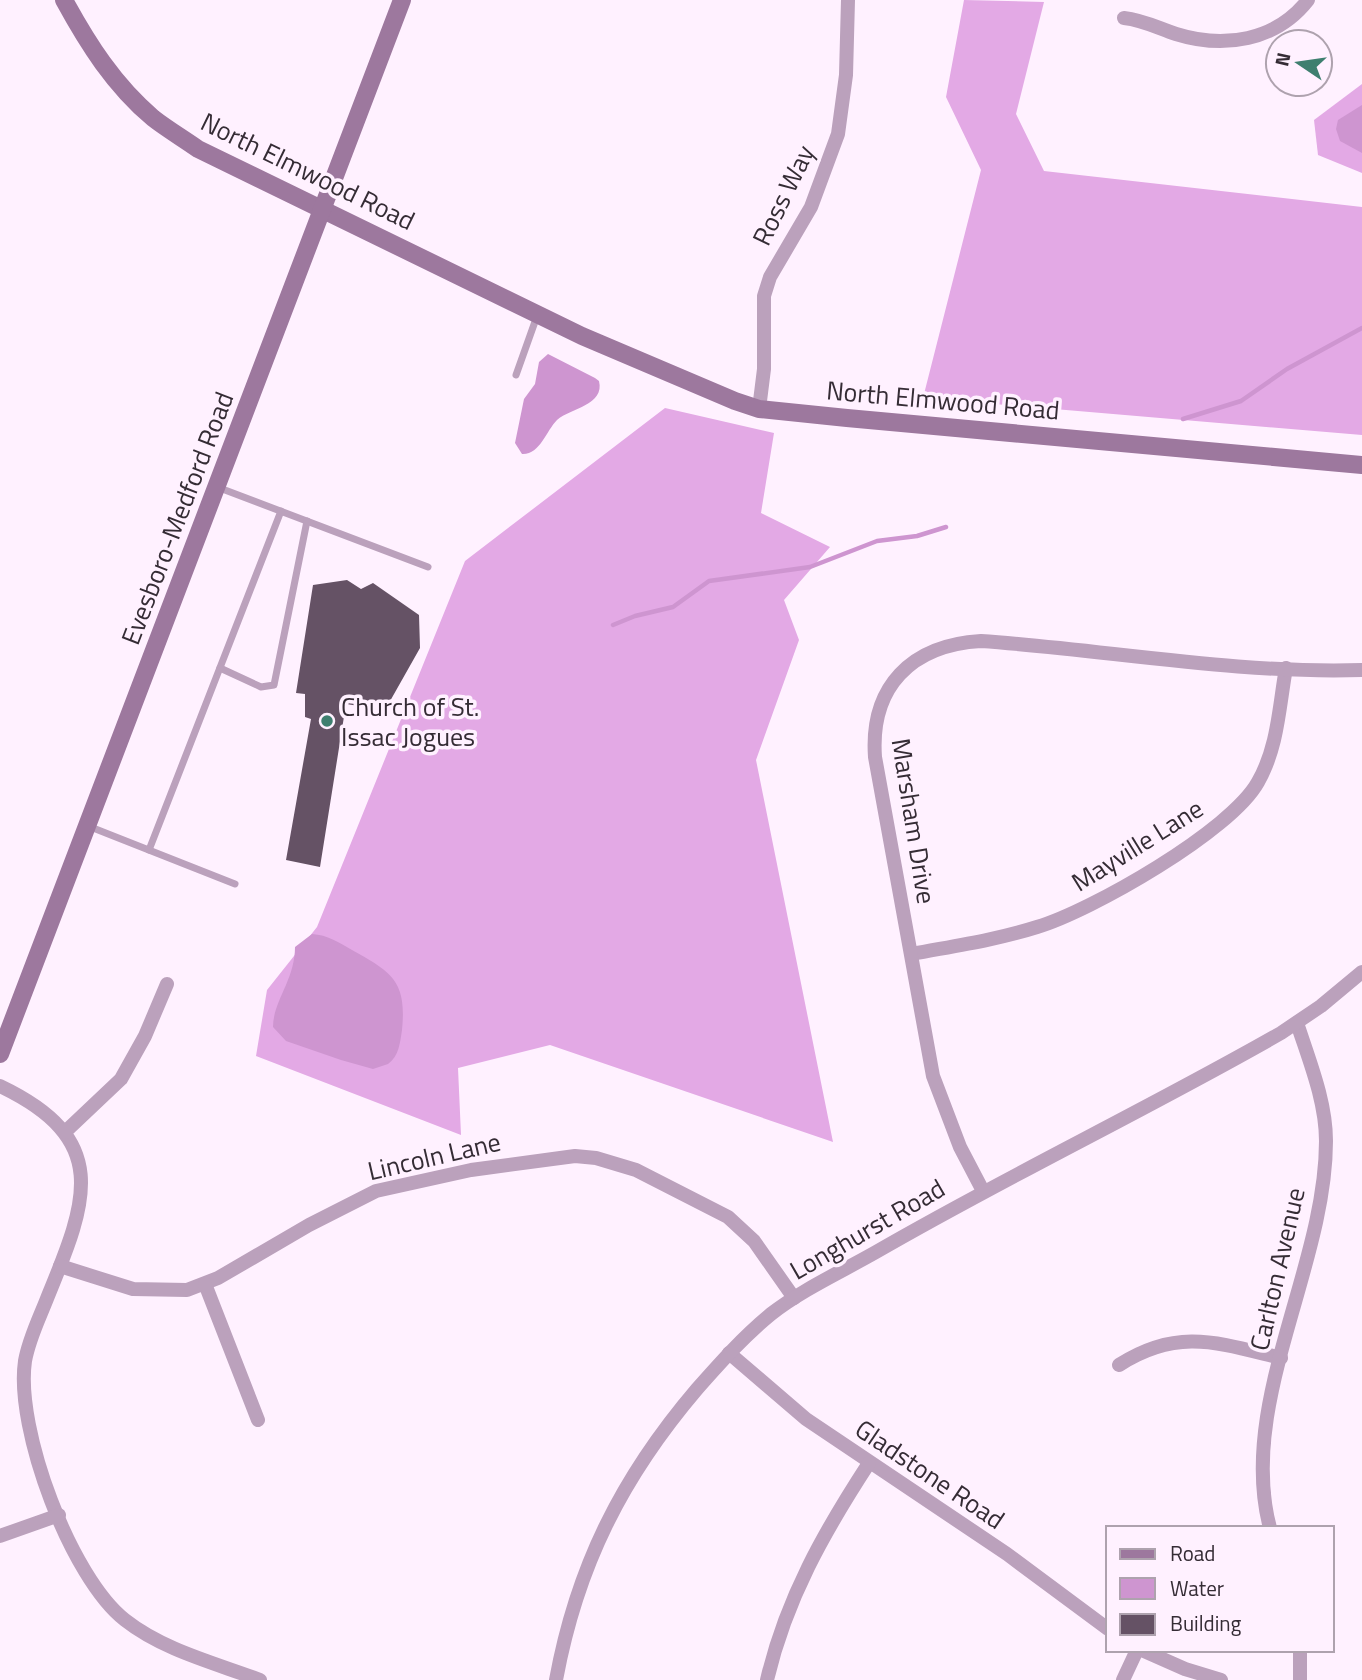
<svg xmlns="http://www.w3.org/2000/svg" width="1362" height="1680" font-family="'Titillium Web',sans-serif">
	<rect width="100%" height="100%" fill="#fff1ff"/>
	<!-- forest -->
	<g fill="#e3a9e5">
		<path d="M964,0L1044,2L1016,114L1044,171L1362,207V435L923,398L981,170L946,97Z"/>
		<path d="M1362,84V173L1318,155L1314,120Z"/>
		<path d="M665,408L774,433L761,513L830,547L784,600L799,640L756,760L833,1142L550,1045L458,1068L461,1135L256,1056L267,990L317,927L465,561Z"/>
	</g>
	<!-- water -->
	<g fill="#ce95d0">
		<path d="M1362,105V153L1340,141L1336,129L1338,120Z"/>
		<path d="M548,354L595,378L599,381C605,405 571,408 557,420C546,431 540,455 522,454L515,443L524,399L535,384L539,362Z"/>
		<path d="M312,934C328,935 338,942 352,950C391,972 407,980 402,1030C400,1043 399,1056 388,1064L373,1069L341,1060L286,1041L273,1027C273,1001 295,980 295,947Z"/>
	</g>
	<g fill="none" stroke-linecap="round" stroke-linejoin="round">
		<!-- stream -->
		<g stroke="#ce95d0" stroke-width="4.5">
			<path d="M1183,419L1241,401L1287,369L1362,328"/>
			<path d="M613,625L635,616L673,607L709,581L810,567L877,541L917,536L946,527"/>
		</g>
	</g>
	<!-- building -->
	<path fill="#655265" d="M347,580L361,589L373,583L419,615L420,648L385,710L346,704L320,867L286,860L311,719L305,717V694L296,693L313,585Z"/>
	<g fill="none" stroke-linecap="round" stroke-linejoin="round">
		<!-- lane -->
		<g stroke="#bba1bc" stroke-width="7">
			<path d="M516,375L537,316"/>
			<path d="M217,487L428,567"/>
			<path d="M220,668L261,687L274,685L307,521"/>
			<path d="M88,826L235,884"/>
			<path d="M149,850L281,511"/>
		</g>
		<!-- street -->
		<g stroke="#bba1bc" stroke-width="14">
			<path d="M1124,18C1143,20 1158,28 1176,34C1224,49 1276,41 1308,0"/>
			<path d="M759,409L764,369V296L770,277L811,207L838,134L846,75L848,0"/>
			<path d="M912,954C954,946 996,940 1037,927C1091,911 1231,831 1258,782C1278,747 1279,707 1286,668"/>
			<path d="M0,1086C111,1139 88,1199 48,1296C40,1317 29,1338 25,1361C15,1429 71,1578 125,1620C163,1650 215,1663 260,1680"/>
			<path d="M65,1132L121,1079L145,1036L167,984"/>
			<path d="M983,1191L960,1147L933,1076L875,757C870,687 911,645 981,641C1108,650 1235,674 1362,670"/>
			<path d="M60,1266L133,1289L187,1290L218,1278L309,1225L376,1191L471,1170L575,1156L596,1158L636,1170L728,1217L754,1241L794,1298"/>
			<path d="M205,1284L258,1420"/>
			<path d="M729,1353L806,1419L1007,1554L1108,1629"/>
			<path d="M1119,1365C1178,1327 1219,1343 1281,1358"/>
			<path d="M1270,1528C1237,1404 1326,1267 1326,1141C1326,1101 1309,1060 1297,1023"/>
			<path d="M0,1536L59,1515"/>
			<path d="M1142,1650L1185,1669L1221,1680"/>
			<path d="M556,1680C577,1566 622,1477 697,1389C720,1363 744,1336 771,1314C803,1289 841,1272 876,1252C1009,1175 1148,1109 1281,1033L1321,1006L1362,972"/>
			<path d="M767,1680C786,1599 824,1532 869,1463"/>
			<path d="M1123,1680L1137,1650"/>
			<path d="M1300,1680V1650"/>
		</g>
		<!-- secondary -->
		<g stroke="#9d789e" stroke-width="18">
			<path d="M64,0C88,44 114,85 153,118C167,129 184,139 198,149L582,336L735,401L759,409L847,418L1362,465"/>
			<path d="M0,1054L402,0"/>
		</g>
	</g>
	<!-- markers -->
	<circle fill="#3e7f6f" stroke="#fff1ff" stroke-width="2.5" cx="327" cy="721" r="7"/>
	<g text-anchor="middle" dominant-baseline="central" stroke-width="7" stroke-linejoin="round" paint-order="stroke">
		<!-- street labels -->
		<g font-size="26" fill="#352c35" stroke="#fff1ff">
			<text transform="translate(308 171) rotate(26)">North Elmwood Road</text>
			<text transform="translate(783 195) rotate(-64)">Ross Way</text>
			<text transform="translate(943 400) rotate(5)">North Elmwood Road</text>
			<text transform="translate(177 518) rotate(-69)">Evesboro-Medford Road</text>
			<text transform="translate(914 821) rotate(81)">Marsham Drive</text>
			<text transform="translate(1137 845) rotate(-32)">Mayville Lane</text>
			<text transform="translate(434 1156) rotate(-13)">Lincoln Lane</text>
			<text transform="translate(867 1229) rotate(-30)">Longhurst Road</text>
			<text transform="translate(1277 1269) rotate(-77)">Carlton Avenue</text>
			<text transform="translate(930 1474) rotate(34)">Gladstone Road</text>
		</g>
		<!-- poi labels -->
		<g font-size="26" fill="#352c35" stroke="#fff1ff" text-anchor="start">
			<text x="341" y="706">Church of St.<tspan x="341" dy="30">Issac Jogues</tspan></text>
		</g>
	</g>
	<!-- legend -->
	<rect x="1106" y="1526" width="228" height="126" fill="#fff1ff" stroke="#aea2ae" stroke-width="2"/>
	<rect x="1120" y="1549" width="35" height="10" fill="#9d789e" stroke="#aea2ae" stroke-width="2"/>
	<text x="1170" y="1561" font-size="21" fill="#352c35">Road</text>
	<rect x="1120" y="1578" width="35" height="21" fill="#ce95d0" stroke="#aea2ae" stroke-width="2"/>
	<text x="1170" y="1596" font-size="21" fill="#352c35">Water</text>
	<rect x="1120" y="1614" width="35" height="21" fill="#655265" stroke="#aea2ae" stroke-width="2"/>
	<text x="1170" y="1631" font-size="21" fill="#352c35">Building</text>
	<!-- north arrow -->
	<g transform="translate(1299 63) rotate(283)"><circle r="33" fill="#fff1ff" stroke="#aea2ae" stroke-width="2"/>
	<path d="M0-5L12 26L0 18L-12 26Z" fill="#3e7f6f"/>
	<text y="-10" font-size="19" font-weight="bold" text-anchor="middle" fill="#352c35">N</text>
	</g>
</svg>
